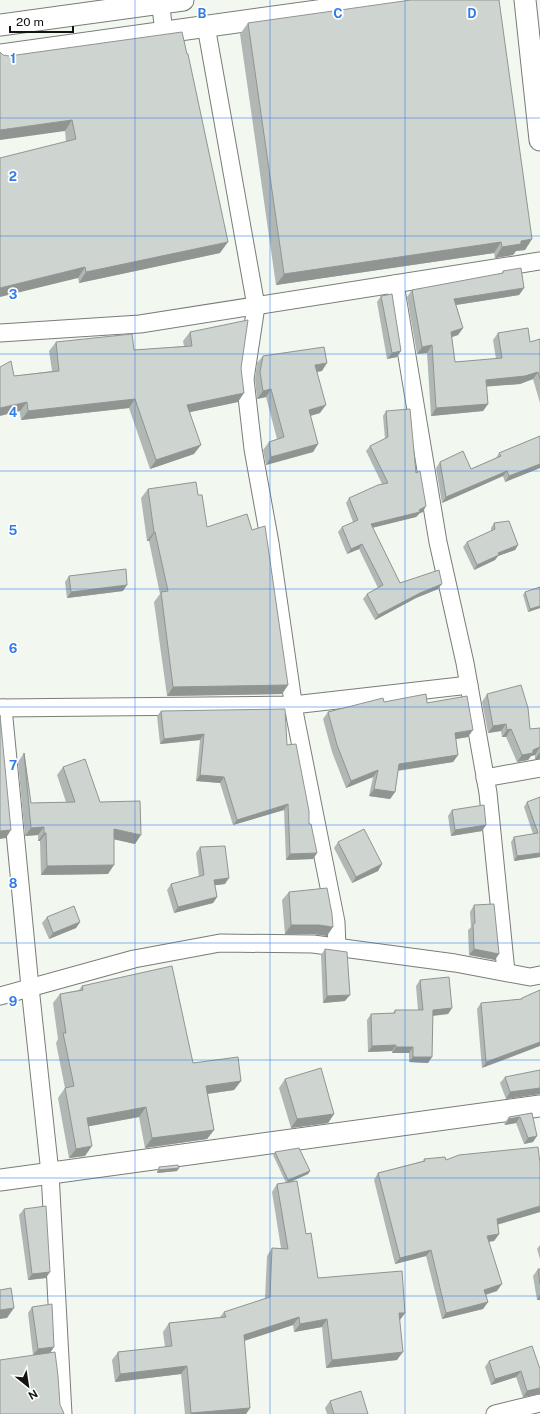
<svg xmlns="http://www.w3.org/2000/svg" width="540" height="1414" font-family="'Public Sans',sans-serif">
	<rect width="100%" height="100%" fill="#f2f7f0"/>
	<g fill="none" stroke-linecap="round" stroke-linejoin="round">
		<!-- minor casing -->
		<g stroke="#797d78" stroke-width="19">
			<g id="minor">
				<path d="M160,0L164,32"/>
				<path d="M206,26L256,306L245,379L253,449L270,543L295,716L336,922L337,947"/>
				<path d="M395,284L438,542L465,663L488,793L506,972"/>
				<path d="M0,333L140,324L540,261"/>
				<path d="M0,708L293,705L469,685"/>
				<path d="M3,708L30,987L50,1173L63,1414"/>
				<path d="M485,778L540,768"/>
				<path d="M0,996L134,959L220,943L313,944L455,963L530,977L540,975"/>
				<path d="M495,1414L540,1403"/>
			</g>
		</g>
		<!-- tertiary casing -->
		<g stroke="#797d78" stroke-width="23">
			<g id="tertiary">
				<path d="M525,0L540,140"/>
				<path d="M0,25L183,0"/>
				<path d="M0,55L396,0"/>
				<path d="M0,1180L540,1106"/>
			</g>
		</g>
		<!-- minor -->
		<use href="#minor" stroke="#fff" stroke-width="17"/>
		<!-- tertiary -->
		<use href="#tertiary" stroke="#fff" stroke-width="21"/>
	</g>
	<!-- wall -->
	<g fill="#b1b7b4">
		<path d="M248,23L532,239L525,250L516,251L513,255L495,258L494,253L276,285L240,34Z"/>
		<path d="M0,52L220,253L79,283L78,278L66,142L65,131Z"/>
		<path d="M503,271L524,288L519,295L456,305L463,328L458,335L452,337L455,362L496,359L493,340L498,333L530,342L540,339V403L533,379L520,384L486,386L488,404L483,411L431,416L427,353L417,354L407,297L412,290L501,274Z"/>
		<path d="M381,296L397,357L387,359L377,302Z"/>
		<path d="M190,332L241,368L238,402L190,412L194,454L150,469L129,408L21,420L14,376L52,371L49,351L56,342L134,350L184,346L183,341Z"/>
		<path d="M263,356L322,371L316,372L320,413L310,416L318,444L313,452L266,465L263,450L269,442L277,439L266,397L257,399L255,379L257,363Z"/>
		<path d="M386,411L416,473L423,512L420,513L416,517L372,528L400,583L438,589L416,598L375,620L363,599L367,594L378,588L359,549L347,554L338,532L342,527L353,522L346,503L349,498L382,484L366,451L370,446L385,439L383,416Z"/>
		<path d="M540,436V468L505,482L503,476L442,503L436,468L440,462L471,469L496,458L499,453Z"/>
		<path d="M148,489L198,495L207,527L288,685L282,694L167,696L154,602L160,594L149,541H147L141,498Z"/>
		<path d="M494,523L518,545L515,550L498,556L495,560L474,570L463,547L467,542L491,531V528Z"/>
		<path d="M69,576L123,591L67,598L65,582Z"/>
		<path d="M540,587V608L528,612L523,595L525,592Z"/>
		<path d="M487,694L530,729L540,728V759H535V755L531,756L528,760L517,762L506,737H502L501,731L488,733L482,702Z"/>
		<path d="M384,702L427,703L468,737L456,739L458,755L453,762L398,771L395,792L390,799L369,796L373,777L346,788L332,752L323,719L328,712Z"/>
		<path d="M161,711L287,745L317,853L313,859L286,860L284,810L233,825L220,783L196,781L200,740L160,744L157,716Z"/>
		<path d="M24,753L31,803L66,802L57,775L63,767L100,802L135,844L114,839L108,874L41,875L40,841H38V835L25,836L18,762Z"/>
		<path d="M540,797V857L514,861L511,842L514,837L533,834L524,807L527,802Z"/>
		<path d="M452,810L486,825L482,831L451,836L448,816Z"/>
		<path d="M338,842L382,864L378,871L352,883L334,848Z"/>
		<path d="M200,847L225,884L215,885L217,897L213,903L174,913L167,890L171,884L199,877L196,853Z"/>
		<path d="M289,892L327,936L313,934H285L282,900Z"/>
		<path d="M474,905L495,960L469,955L468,930L471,927L470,912Z"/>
		<path d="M47,917L80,922L76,928L49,939L42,923Z"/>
		<path d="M325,949L345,1001L323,1003L321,955Z"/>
		<path d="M420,980L452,1008L448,1014L433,1016L432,1057L428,1063L409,1062V1053H392V1051L368,1052L367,1020L371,1014L393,1013L395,1010H418L416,986Z"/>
		<path d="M82,986L193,1063L241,1081L234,1090L208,1094L214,1130L207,1139L145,1148L139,1117L88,1126L85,1156L69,1158L58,1098L65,1088L56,1043L58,1039L53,1003L60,994L79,990Z"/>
		<path d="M540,990L482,1068L477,1009L481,1003L521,999L522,998Z"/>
		<path d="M505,1077L538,1094L506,1099L500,1083Z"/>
		<path d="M285,1079L334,1114L328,1123L291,1128L279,1088Z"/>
		<path d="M532,1113L533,1142L524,1144L516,1123L505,1125L504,1123L509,1117Z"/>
		<path d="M275,1152L310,1171L308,1174L289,1182L306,1234L318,1278L405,1313L399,1321L397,1360L326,1368L322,1327L294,1332L293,1325L244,1341L250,1408L246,1414H185L181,1374L115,1382L112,1360L118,1352L165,1347L163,1332L169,1323L220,1317L224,1312L265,1299L267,1256L272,1248H281L272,1192L277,1184L286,1183L273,1155Z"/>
		<path d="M424,1159L446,1160L540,1212L498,1224L499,1234L494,1241L489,1242L497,1291L486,1295L488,1302L483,1309L442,1319L426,1256L395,1264L374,1180L378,1173L423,1161Z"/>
		<path d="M159,1167L179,1168L177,1171L157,1173V1171Z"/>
		<path d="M24,1209L46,1278L28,1280L19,1215Z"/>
		<path d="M540,1245V1259L537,1249Z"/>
		<path d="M538,1269H540V1300H537L533,1276Z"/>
		<path d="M32,1307L54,1347L50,1353L60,1405L33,1355L28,1313Z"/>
		<path d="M532,1346L540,1394L523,1397L516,1377L491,1385L485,1367L489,1361Z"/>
		<path d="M330,1401L368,1414H327L325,1408Z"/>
	</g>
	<!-- shaded-wall -->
	<g fill="#909592">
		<path d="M72,120L65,131L0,140V130Z"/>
		<path d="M532,239L525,250L516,251L513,255L495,258L502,247L521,241Z"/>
		<path d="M228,242L220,253L79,283L86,272Z"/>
		<path d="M501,242L494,253L276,285L284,274Z"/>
		<path d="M85,267L78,278L0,297V288Z"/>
		<path d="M524,288L519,295L449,306L454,299Z"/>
		<path d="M463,328L458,335L446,339L451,332Z"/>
		<path d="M432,345L427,353L417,354L422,347Z"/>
		<path d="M401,351L397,357L387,359L392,353Z"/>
		<path d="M327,363L322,371L309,373L315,365Z"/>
		<path d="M538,372L533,379L520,384L481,387L486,380Z"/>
		<path d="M271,389L266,397L257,399L263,391Z"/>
		<path d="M244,393L238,402L181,414L187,405Z"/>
		<path d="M135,399L129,408L21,420L28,411Z"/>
		<path d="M27,402L20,411L0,416V408Z"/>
		<path d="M488,404L483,411L431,416L436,408Z"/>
		<path d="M326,405L320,413L303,418L309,410Z"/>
		<path d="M318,444L313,452L266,465L271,457Z"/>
		<path d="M201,445L194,454L150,469L156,460Z"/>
		<path d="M540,464V468L505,482L509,476Z"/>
		<path d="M507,471L503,476L442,503L446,497Z"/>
		<path d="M426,506L423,512L420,513L416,517L367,529L371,524L419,510Z"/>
		<path d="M154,532H155L149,541H147Z"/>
		<path d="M362,544L359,549L347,554L351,549Z"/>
		<path d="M518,545L515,550L498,556L495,560L474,570L477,565L498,553Z"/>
		<path d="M442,584L438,589L416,598L375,620L378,615L420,593Z"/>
		<path d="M127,585L123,591L67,598L71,592Z"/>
		<path d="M540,606V608L528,612L530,609Z"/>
		<path d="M288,685L282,694L167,696L173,687Z"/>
		<path d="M506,724L501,731L488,733L493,726Z"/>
		<path d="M511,729L506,737H502L507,730Z"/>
		<path d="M473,730L468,737L450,740L455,733Z"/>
		<path d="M204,734L200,740L160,744L164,739Z"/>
		<path d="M540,747L535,755L531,756L528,760L517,762L522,755Z"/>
		<path d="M540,752V759H535Z"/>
		<path d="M458,755L453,762L394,771L399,764Z"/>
		<path d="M378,770L373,777L346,788L351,781Z"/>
		<path d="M200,775L224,777L220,783L196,781Z"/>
		<path d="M374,789L395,792L390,799L369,796Z"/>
		<path d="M288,804L284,810L233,825L237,820Z"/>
		<path d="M486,825L482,831L451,836L455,830Z"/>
		<path d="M44,827L38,835L25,836L31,828Z"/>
		<path d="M114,829L141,835L135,844L108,838Z"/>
		<path d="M11,830L6,838L0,839V831Z"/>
		<path d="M44,833H46L40,841H38Z"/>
		<path d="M317,853L313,859L286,860L290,854Z"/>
		<path d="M540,853V857L514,861L517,856Z"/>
		<path d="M382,864L378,871L352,883L356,877Z"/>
		<path d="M114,865L108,874L41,875L47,866Z"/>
		<path d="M229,878L225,884L210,886L214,880Z"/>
		<path d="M217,897L213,903L174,913L178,907Z"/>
		<path d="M80,922L76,928L49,939L53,933Z"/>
		<path d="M291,925H319L333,927L327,936L313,934H285Z"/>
		<path d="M474,949L499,954L495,960L469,955Z"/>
		<path d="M350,995L345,1001L323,1003L327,996Z"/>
		<path d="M452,1008L448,1014L429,1016L433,1010Z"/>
		<path d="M540,1042V1046L482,1068L486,1062Z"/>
		<path d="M396,1045L392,1051L368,1052L372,1046Z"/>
		<path d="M396,1047H413L409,1053H392Z"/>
		<path d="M413,1057H432L428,1063L409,1062Z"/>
		<path d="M241,1081L234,1090L199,1095L206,1086Z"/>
		<path d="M540,1088V1094L506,1099L510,1092Z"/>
		<path d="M146,1107L139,1117L80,1128L87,1118Z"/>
		<path d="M334,1114L328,1123L291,1128L297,1119Z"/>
		<path d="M520,1117L516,1123L505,1125L509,1119Z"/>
		<path d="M214,1130L207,1139L145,1148L152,1138Z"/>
		<path d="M537,1136L533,1142L524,1144L528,1138Z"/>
		<path d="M92,1146L85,1156L69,1158L76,1149Z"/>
		<path d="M179,1168L177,1171L157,1173L159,1170Z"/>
		<path d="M310,1171L308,1174L286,1184L288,1180Z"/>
		<path d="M540,1206V1212L493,1226L497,1219Z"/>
		<path d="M499,1234L494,1241L482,1242L487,1236Z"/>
		<path d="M431,1250L426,1256L395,1264L400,1258Z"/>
		<path d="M50,1272L46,1278L28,1280L32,1274Z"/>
		<path d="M502,1284L497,1291L480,1296L484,1290Z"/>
		<path d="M540,1295V1300H537Z"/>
		<path d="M488,1302L483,1309L442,1319L446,1313Z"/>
		<path d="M14,1308L7,1318L0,1319V1310Z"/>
		<path d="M399,1313H405L399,1321Z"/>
		<path d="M299,1317L293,1325L238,1343L244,1335Z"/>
		<path d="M327,1319L322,1327L294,1332L300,1324Z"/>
		<path d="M54,1347L50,1353L33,1355L38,1349Z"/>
		<path d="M403,1352L397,1360L326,1368L332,1360Z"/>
		<path d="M187,1366L181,1374L115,1382L120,1374Z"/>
		<path d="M521,1371L516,1377L491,1385L495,1379Z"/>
		<path d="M540,1388V1394L523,1397L527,1391Z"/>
		<path d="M250,1408L246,1414H190L191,1413Z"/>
	</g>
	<!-- building -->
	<g fill="#ced5d1" stroke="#909592">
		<path d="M411,0H499L532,239L521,241V244L502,247L501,242L284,274L248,23Z"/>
		<path d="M182,32L187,54H188L228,242L86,272L85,267L0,288V158L76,139L72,120L0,130V52L3,55L9,56Z"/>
		<path d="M521,268L524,288L454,299L463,328L451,332L455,362L502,358L498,333L528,328L530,342L540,339V379L538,372L525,376L486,380L488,404L436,408L432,345L422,347L412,290L503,273V271Z"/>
		<path d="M392,294L401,351L392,353L381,296Z"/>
		<path d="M248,320L241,368L244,393L187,405L201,445L156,460L135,399L28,411L27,402L0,408V367L11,361L14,376L59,371L56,342L132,334L134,350L192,346L190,332Z"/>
		<path d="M324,347L327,363L315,365L326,405L309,410L318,444L271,457L269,442L284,437L271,389L263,391L260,372L263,356Z"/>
		<path d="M410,409L416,473L420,471L426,506L419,510L420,512L371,524L400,583L439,570L442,584L420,593L378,615L367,594L383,585L362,544L351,549L342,527L358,520L349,498L378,485L388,483L370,446L388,437L386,411Z"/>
		<path d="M540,436V464L509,476L507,471L446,497L440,462L463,451L471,469L501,456L499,453Z"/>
		<path d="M196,482L198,495H202L207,527L247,514L252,530L265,526L288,685L173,687L161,592L168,591L155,532H154L148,489Z"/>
		<path d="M509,521L518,545L498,553L499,555L477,565L467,542L495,529L494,523Z"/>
		<path d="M126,569L127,585L71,592L69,576Z"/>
		<path d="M540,587V606L530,609L525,592Z"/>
		<path d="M521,685L528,708L530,729L540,728V748V747L533,750V753L522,755L511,729L507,730L506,724L493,726L487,694Z"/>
		<path d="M426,694L427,703L467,696L473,730L455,733L458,755L399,764L395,792L374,789L378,770L351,781L337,745L328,712L383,698L384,702Z"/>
		<path d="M285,709L287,745L296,744L309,811V824H311L317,853L290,854L288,804L237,820L224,777L200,775L204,734L164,739L161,711Z"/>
		<path d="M0,715L11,830L0,831Z"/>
		<path d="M24,753L31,803L75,802L63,767L85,759L100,802L140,801L141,835L114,829V865L47,866L46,833H44V827L31,828Z"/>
		<path d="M540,797V853L517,856L514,837L538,833L527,802Z"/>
		<path d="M484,805L486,825L455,830L452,810Z"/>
		<path d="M364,829L382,864L356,877L338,842Z"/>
		<path d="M225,846L229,878L214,880L217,897L178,907L171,884L204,875L200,847Z"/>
		<path d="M327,888L332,914L333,927L319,925H291L289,892Z"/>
		<path d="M494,904L499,954L474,949L473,924L475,923L474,905Z"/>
		<path d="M74,906L80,922L53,933L47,917Z"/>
		<path d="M325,949L347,952L350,995L327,996Z"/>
		<path d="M172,966L193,1063L238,1057L241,1081L206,1086L214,1130L152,1138L146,1107L87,1118L92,1146L76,1149L65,1088L74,1086L63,1033H66L60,994L83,990L82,986Z"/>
		<path d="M449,977L452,1008L433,1010L432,1057H413V1047H396V1045L372,1046L371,1014L395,1013V1010H423L420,980Z"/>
		<path d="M540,990V1042L486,1062L481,1003L522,999V998Z"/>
		<path d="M321,1068L334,1114L297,1119L285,1079Z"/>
		<path d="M540,1070V1088L510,1092L505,1077Z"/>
		<path d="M532,1113L537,1136L528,1138L520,1117L509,1119V1117Z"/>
		<path d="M538,1147L540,1163V1206L497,1219L499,1234L487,1236L502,1284L484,1290L488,1302L446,1313L431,1250L400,1258L378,1173L425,1161L424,1159L445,1157L446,1160L459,1155Z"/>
		<path d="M299,1148L310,1171L288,1180L275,1152Z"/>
		<path d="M178,1165L179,1168L159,1170V1167Z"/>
		<path d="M297,1181L306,1234L311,1233L318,1278L402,1271L405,1313H399L403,1352L332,1360L327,1319L300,1324L299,1317L244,1335L250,1408L191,1413L187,1366L120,1374L118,1352L172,1346L169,1323L226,1317L224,1312L270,1297L272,1248L288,1249L277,1184Z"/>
		<path d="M46,1206L50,1272L32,1274L24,1209Z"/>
		<path d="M538,1269H540V1284Z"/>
		<path d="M11,1288L14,1308L0,1310V1290Z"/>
		<path d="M52,1304L54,1347L38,1349L32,1307Z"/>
		<path d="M532,1346L540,1369V1388L527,1391L521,1371L495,1379L489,1361Z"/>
		<path d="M55,1352L58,1376L60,1405L63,1411L64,1414H0V1360Z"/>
		<path d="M361,1391L368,1414H334L330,1401Z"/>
	</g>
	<!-- grid -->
	<path fill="none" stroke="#327ce9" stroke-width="1" stroke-opacity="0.55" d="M135,0V1414M270,0V1414M405,0V1414M0,118H540M0,236H540M0,354H540M0,471H540M0,589H540M0,707H540M0,825H540M0,943H540M0,1060H540M0,1178H540M0,1296H540"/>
	<g font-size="13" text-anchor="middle" font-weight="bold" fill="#327ce9" stroke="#fff" stroke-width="3.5" stroke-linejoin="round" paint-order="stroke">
		<text x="202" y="18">B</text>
		<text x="338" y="18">C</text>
		<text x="472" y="18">D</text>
		<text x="13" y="63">1</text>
		<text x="13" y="181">2</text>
		<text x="13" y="299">3</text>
		<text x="13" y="417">4</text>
		<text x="13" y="535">5</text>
		<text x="13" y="653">6</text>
		<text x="13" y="770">7</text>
		<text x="13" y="888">8</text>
		<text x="13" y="1006">9</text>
	</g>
	<!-- north arrow -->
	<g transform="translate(28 1386) rotate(150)" stroke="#ffffff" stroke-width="3" paint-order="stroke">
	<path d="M0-3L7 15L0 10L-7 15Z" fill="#121412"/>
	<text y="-6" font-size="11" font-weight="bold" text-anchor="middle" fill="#121412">N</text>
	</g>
	<!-- scale -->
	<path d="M10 26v6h63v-6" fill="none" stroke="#121412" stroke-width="2"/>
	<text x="16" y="26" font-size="12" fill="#121412" stroke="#ffffff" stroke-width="3" paint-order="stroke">20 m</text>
</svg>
